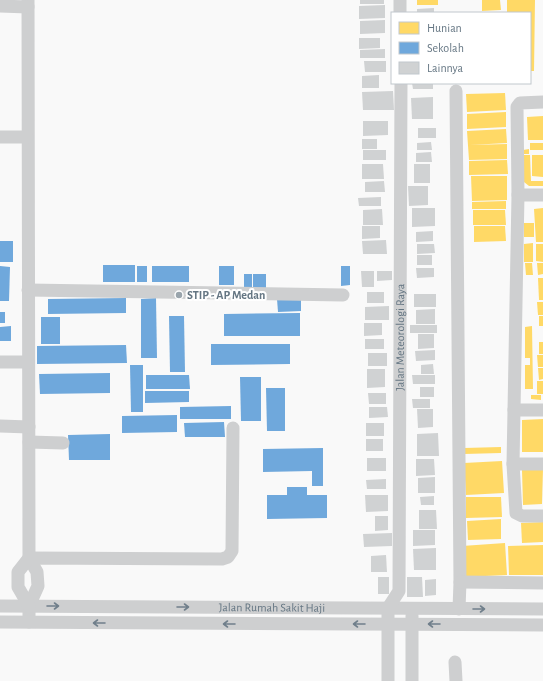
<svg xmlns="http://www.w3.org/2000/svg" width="543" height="681" font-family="'Alegreya Sans',sans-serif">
	<rect width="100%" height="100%" fill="#f9f9f9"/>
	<!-- homes -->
	<g fill="#ffd966">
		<rect x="417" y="0" width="21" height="5"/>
		<path d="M482,0H500L501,10L482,11Z"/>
		<path d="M507,0H535L534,71H530V13H507Z"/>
		<path d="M505,93L506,110L467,112L466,94Z"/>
		<path d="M506,112V127L467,129V114Z"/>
		<path d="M543,116V140H528L527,117Z"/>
		<path d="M506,129L507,143L470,145L507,144V159L469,160L467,131Z"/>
		<rect x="530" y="143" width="13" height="7"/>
		<path d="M529,149V154H524L523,150Z"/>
		<path d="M524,155H530L531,181H543V186H529L524,182Z"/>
		<path d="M532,155H543V177L532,176Z"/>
		<path d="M507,160L508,174L469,175V161Z"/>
		<path d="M471,176H507V200L472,201Z"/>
		<path d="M506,201V209H472V202Z"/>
		<path d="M543,208V242H536L534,209Z"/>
		<path d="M473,210H505L506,225H473Z"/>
		<rect x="524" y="223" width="10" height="14"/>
		<path d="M474,226H505L506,241L474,242Z"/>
		<path d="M533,243V262H524V244Z"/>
		<path d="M536,244H543V262L536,261Z"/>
		<path d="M525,263H532L533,275H526Z"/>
		<path d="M537,263H543V274L538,275Z"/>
		<path d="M538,278H543V300H539Z"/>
		<path d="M537,302H543V315H538Z"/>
		<rect x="539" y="316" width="4" height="10"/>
		<path d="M532,326L533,389H525V365H530V358H525V327Z"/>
		<rect x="539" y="342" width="4" height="12"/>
		<path d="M537,355H543V367H538Z"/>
		<path d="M538,368H543V379L539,380Z"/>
		<rect x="537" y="381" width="6" height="13"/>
		<path d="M531,395H541V400L531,399Z"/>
		<path d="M543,419V452H522V420Z"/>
		<path d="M501,447V453L464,454V448Z"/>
		<path d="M502,461L504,493L466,495L464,463Z"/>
		<path d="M543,469L542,504L523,505L522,470Z"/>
		<path d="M466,497H501L502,517L466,518Z"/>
		<path d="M501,519V539L468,540L467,521Z"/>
		<path d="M543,522V542L522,543L521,523Z"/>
		<path d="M505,543L507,575L464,577L462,546Z"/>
		<path d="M543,545V575H509L508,546Z"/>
	</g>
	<!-- schools -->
	<g fill="#6fa8dc">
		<rect x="0" y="241" width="13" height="21"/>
		<rect x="103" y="265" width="32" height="17"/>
		<path d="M0,266L10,267L9,301H0Z"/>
		<rect x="137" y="266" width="10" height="16"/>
		<rect x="152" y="266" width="37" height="16"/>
		<rect x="219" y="266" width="15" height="19"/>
		<path d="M341,266H350V285L341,286Z"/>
		<rect x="244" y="274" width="8" height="18"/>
		<rect x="253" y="274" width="13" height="15"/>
		<path d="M126,298V313L48,314V299Z"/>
		<path d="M156,298L157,358H141V299Z"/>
		<path d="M277,299H301V311L278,312Z"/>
		<rect x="0" y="312" width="5" height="11"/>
		<path d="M300,313V336H224V314Z"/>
		<path d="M169,316H184L185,372H170Z"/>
		<rect x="41" y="317" width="19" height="27"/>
		<path d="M11,326V341H0V327Z"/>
		<path d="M211,344H290V364L211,365Z"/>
		<path d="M126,345L127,363L37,364V346Z"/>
		<path d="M130,365H143V412H131Z"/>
		<path d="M110,373V393L40,394L39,374Z"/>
		<path d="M146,375H189L190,389H146Z"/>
		<path d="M240,377H261V421H241Z"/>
		<path d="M266,388H285V431H267Z"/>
		<path d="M145,391H189V402L145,403Z"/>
		<path d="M231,406V419H180V407Z"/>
		<path d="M177,415V432L122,433V416Z"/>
		<path d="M224,422L225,437H185L184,423Z"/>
		<path d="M110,434V460H69L68,435Z"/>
		<path d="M323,448V486H312V471L263,472V449Z"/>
		<path d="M287,487H307V495H327V518L267,519V495H287Z"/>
	</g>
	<!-- building -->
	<g fill="#d0d2d3">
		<rect x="360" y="0" width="24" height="4"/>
		<path d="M385,5V18L359,19V6Z"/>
		<path d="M434,8V13H417V9Z"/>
		<path d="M385,20V33L360,34V21Z"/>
		<path d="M359,38H380V48L359,49Z"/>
		<path d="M385,49V58H360V50Z"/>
		<path d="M364,61H386V72H365Z"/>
		<path d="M379,75V88H362V76Z"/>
		<path d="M412,83H433V89H413Z"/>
		<path d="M393,91L394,110H363L362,92Z"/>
		<path d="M433,97V119H412L411,98Z"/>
		<path d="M363,121H388V135L363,136Z"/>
		<rect x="418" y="128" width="18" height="10"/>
		<rect x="362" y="139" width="15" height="10"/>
		<path d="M431,142L432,150H417V143Z"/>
		<rect x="363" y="150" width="23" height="10"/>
		<path d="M431,152L432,162H416V153Z"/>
		<path d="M362,164H383L384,179H362Z"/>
		<rect x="414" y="164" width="16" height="19"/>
		<path d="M384,181L385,192H365V182Z"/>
		<path d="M408,186H428V205L409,206Z"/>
		<path d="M381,197V206H359L358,198Z"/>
		<path d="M412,208H435V226L412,227Z"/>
		<path d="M382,209L383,225H363V210Z"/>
		<path d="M362,226H380V238L362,239Z"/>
		<path d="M433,231V241L416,242V232Z"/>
		<path d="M386,240L387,254H363L362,241Z"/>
		<path d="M417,244H434L435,253L417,254Z"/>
		<rect x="417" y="255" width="15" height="10"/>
		<path d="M416,268H434V277L417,278Z"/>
		<path d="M361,271H374V287H362Z"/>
		<path d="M377,271H392V280L377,281Z"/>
		<rect x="367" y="292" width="17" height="11"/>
		<rect x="414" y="294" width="22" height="13"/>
		<path d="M389,306V320H365V307Z"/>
		<path d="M435,309V324H416V310Z"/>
		<path d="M364,323H382V335L364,336Z"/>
		<rect x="410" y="325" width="27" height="8"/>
		<path d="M418,334H434V348L418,349Z"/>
		<rect x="365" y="339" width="19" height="10"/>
		<path d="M435,350V360L416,361L415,351Z"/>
		<rect x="368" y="353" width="19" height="13"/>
		<path d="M433,364L434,374H421V365Z"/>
		<path d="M367,369H385V387L367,388Z"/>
		<path d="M412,375H435V384H413Z"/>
		<rect x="420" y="387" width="14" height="10"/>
		<path d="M368,393H386V404H369Z"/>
		<path d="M412,399H430V408H413Z"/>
		<path d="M369,407H387L388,417L369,418Z"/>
		<path d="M417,409H433V427L418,428Z"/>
		<rect x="366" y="423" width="18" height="13"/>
		<path d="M438,433L439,456H417V434Z"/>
		<rect x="366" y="439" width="17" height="12"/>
		<rect x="367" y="458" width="19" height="13"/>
		<path d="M416,459H434L435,475L416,476Z"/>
		<path d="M435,477V493H418V478Z"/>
		<path d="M386,479V489H367L366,480Z"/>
		<path d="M365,495H388V511L366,512Z"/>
		<path d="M434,496V505H421L420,497Z"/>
		<path d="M419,510H436L437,529H419Z"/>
		<path d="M375,516H388V530L375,531Z"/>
		<path d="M413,530H435V545L413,546Z"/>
		<path d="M392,533V546L364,547L363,534Z"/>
		<path d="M436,548V570H414L413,549Z"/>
		<path d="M386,555L387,572H371V556Z"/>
		<rect x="378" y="577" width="11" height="17"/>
		<path d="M407,577H422L423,597H407Z"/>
		<path d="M436,579V595L425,596V580Z"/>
	</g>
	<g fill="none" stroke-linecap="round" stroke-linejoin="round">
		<!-- minor -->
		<g stroke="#cecfd0" stroke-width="13">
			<path d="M28,0L29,558L37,572L38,586L29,606V622"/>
			<path d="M400,0V13"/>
			<path d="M0,6L28,7"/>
			<path d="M456,91L460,582L459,609"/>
			<path d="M543,102L520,103L517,107L518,195L513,464L516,513L522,516H543"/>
			<path d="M0,137H27"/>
			<path d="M518,195H543"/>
			<path d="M28,290L343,295"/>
			<path d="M0,362H28"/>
			<path d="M514,410H543"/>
			<path d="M0,426L29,427"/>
			<path d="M29,442L63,443"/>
			<path d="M513,464H543"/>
			<path d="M460,582L543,583"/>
			<path id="s1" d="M0,606L543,609"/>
			<path d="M29,606L18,587V572L29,558L222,559L228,557L232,551L233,428"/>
			<path d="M0,622L543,625"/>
			<path d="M455,662L456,681"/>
			<path id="s2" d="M388,681V608L399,591L401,83"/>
			<path d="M412,681V616"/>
		</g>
	</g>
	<!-- one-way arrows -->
	<defs><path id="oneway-shaft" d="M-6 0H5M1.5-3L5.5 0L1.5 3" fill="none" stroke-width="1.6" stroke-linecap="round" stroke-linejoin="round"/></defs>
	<g stroke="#707f8b">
		<use href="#oneway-shaft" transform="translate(53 606)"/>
		<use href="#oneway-shaft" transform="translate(183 607)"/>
		<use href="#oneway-shaft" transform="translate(479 609)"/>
		<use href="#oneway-shaft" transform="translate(99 623) rotate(-180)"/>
		<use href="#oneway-shaft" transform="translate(229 624) rotate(-180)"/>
		<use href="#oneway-shaft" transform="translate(359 624) rotate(-180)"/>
		<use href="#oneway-shaft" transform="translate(434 624) rotate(-180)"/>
	</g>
	<!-- markers -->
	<circle fill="#99a4ac" stroke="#fff" stroke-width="1.5" cx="179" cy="295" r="4"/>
	<g text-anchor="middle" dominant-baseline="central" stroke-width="4" stroke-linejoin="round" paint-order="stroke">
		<!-- poi labels -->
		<g font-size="12" font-weight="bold" fill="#657683" stroke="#fff" text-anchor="start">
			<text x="187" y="295">STIP - AP Medan</text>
		</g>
		<!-- street labels -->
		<g font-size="12" fill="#657683" stroke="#fff">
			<text stroke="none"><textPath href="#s2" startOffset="347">Jalan Meteorologi Raya</textPath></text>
			<text stroke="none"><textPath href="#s1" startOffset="272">Jalan Rumah Sakit Haji</textPath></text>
		</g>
	</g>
	<!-- legend -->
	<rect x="391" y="12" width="140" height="72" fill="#ffffff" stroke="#c1c8cd"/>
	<rect x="399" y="22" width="20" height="12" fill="#ffd966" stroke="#c1c8cd"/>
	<text x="427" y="32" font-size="12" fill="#657683">Hunian</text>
	<rect x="399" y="42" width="20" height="12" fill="#6fa8dc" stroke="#c1c8cd"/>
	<text x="427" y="52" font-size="12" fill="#657683">Sekolah</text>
	<rect x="399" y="62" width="20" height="12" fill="#d0d2d3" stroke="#c1c8cd"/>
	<text x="427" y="72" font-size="12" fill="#657683">Lainnya</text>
</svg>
